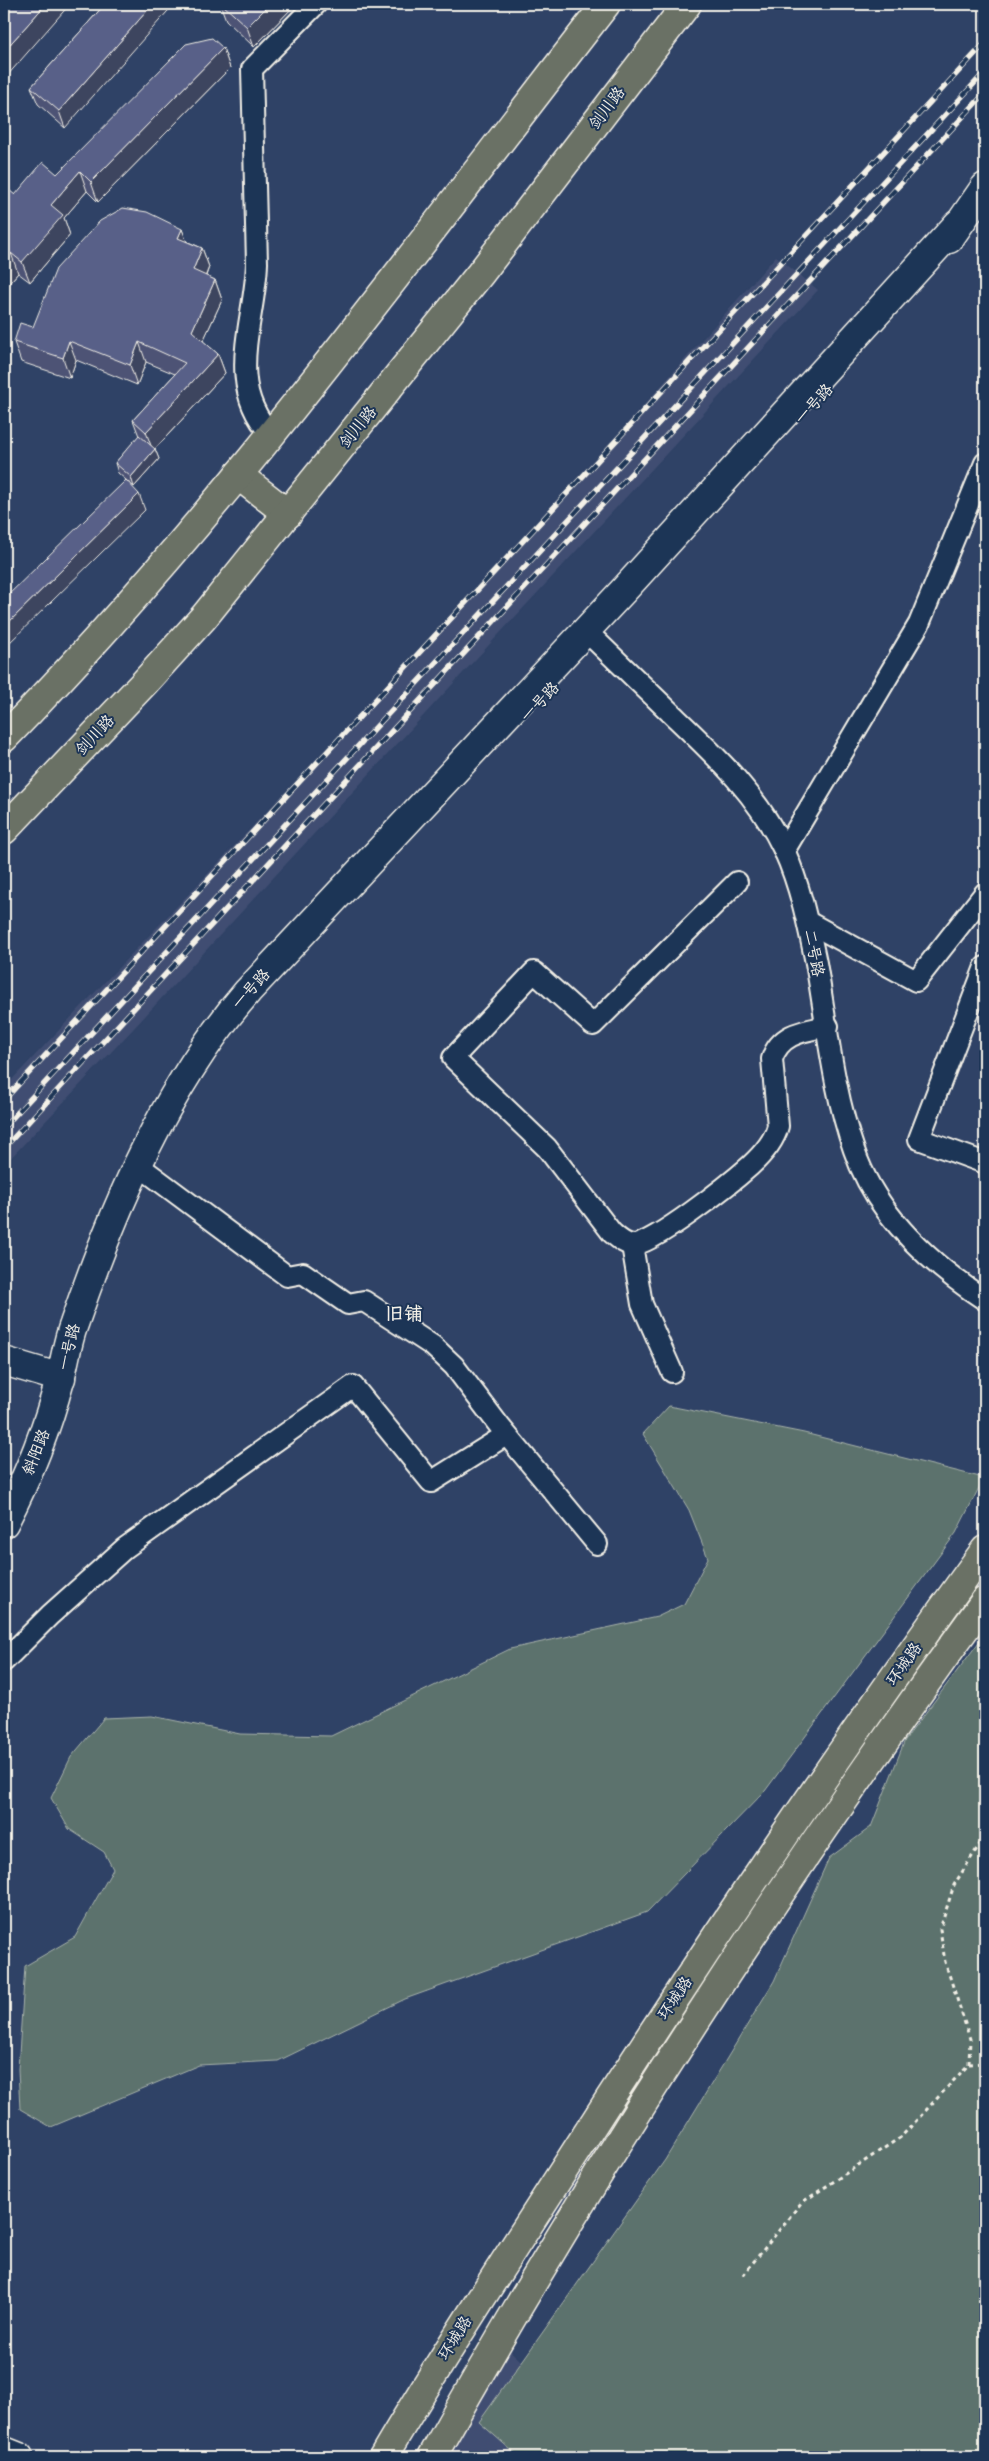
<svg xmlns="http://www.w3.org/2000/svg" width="989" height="2461" font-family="'Architects Daughter','LXGW WenKai TC',sans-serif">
	<rect width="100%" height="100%" fill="#2f4266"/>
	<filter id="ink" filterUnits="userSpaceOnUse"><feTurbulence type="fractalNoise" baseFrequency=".02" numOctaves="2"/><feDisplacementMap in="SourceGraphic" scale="10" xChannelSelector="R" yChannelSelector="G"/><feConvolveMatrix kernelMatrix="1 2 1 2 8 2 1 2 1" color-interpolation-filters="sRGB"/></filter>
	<g filter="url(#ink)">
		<!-- built -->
		<g fill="#404e72">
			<path d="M776,256L818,290L133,1029L4,1165V1088L520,546Z"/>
			<path d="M504,2345L601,2436L639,2457H426Z"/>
		</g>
		<!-- green -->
		<g fill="#5c726d" stroke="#a8b2aa">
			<path d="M669,1406L804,1433L984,1478L956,1533L765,1791L647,1912L405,1999L278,2061L199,2065L51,2127L20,2109L18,2069L25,1966L75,1937L113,1869L104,1852L69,1829L51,1798L71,1757L104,1718L152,1716L240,1734L331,1736L510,1649L657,1617L684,1604L708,1558L689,1510L643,1434Z"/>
			<path d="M985,1634V2457H519L479,2422L665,2160L774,1981L829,1858L871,1827L905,1740Z"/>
		</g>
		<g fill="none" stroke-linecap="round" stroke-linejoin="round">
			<!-- street casing -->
			<g stroke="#f4f1e8" stroke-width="24">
				<g id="street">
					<path d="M271,434C224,384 255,323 257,263L252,69L316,4"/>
					<path d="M586,631C615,659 644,687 673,715C716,756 758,795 784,850C800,885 808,924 816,963C827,1024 833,1091 854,1150C876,1215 929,1263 985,1300"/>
					<path d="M784,851L919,624L985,463"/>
					<path d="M737,882L593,1025L534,972L453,1058L547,1148L612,1233C618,1238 624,1244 632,1245C652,1246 732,1182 750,1166C762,1155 774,1142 778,1126L772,1059C780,1033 804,1031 828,1026"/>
					<path d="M808,922L916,981L985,893"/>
					<path d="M985,967L919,1139L985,1163"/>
					<path d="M138,1165L287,1276L303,1273L348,1304L364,1301L433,1346L454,1366L501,1428L597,1544"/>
					<path d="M632,1245L642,1304L672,1372"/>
					<path d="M4,1661L50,1615L125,1548L353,1386L431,1482L506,1435"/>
				</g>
			</g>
			<!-- secondary casing -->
			<g stroke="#f4f1e8" stroke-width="31">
				<g id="secondary">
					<path d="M949,239L985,187"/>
					<path d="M4,1361L61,1378"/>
					<path d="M4,1523C28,1477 47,1429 60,1379C65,1361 67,1342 74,1324C114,1207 166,1086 248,991L623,591L958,224"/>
					<path d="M4,2451L19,2457"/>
				</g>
			</g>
			<!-- primary casing -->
			<g stroke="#f4f1e8" stroke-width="31">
				<g id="primary">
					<path d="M383,2457C441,2358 505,2262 567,2165C700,1957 839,1751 985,1550"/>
					<path d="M432,2457C598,2160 785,1876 985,1601"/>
				</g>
			</g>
			<!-- highway casing -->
			<g stroke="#f4f1e8" stroke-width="31">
				<g id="highway">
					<path d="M238,475L288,514"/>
					<path d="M4,738C226,511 412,253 606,4"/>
					<path d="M4,830L145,682L204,617L480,274L687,4"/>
				</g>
			</g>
			<!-- path -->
			<g stroke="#f4f1e8" stroke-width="3" stroke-dasharray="4 4" stroke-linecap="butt">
				<path d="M969,2064L970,2039L945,1962L940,1929L954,1885L985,1836"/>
				<path d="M743,2275L801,2203L901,2137L969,2064L985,2063"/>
			</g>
			<!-- street -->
			<use href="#street" stroke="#1d3557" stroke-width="20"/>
			<!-- secondary -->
			<use href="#secondary" stroke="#1d3557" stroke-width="28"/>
			<!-- primary -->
			<use href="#primary" stroke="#6a7165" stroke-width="28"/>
			<!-- highway -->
			<use href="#highway" stroke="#6a7165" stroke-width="28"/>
			<!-- rail casing -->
			<g stroke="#f4f1e8" stroke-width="5.5">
				<g id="rail">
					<path d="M4,1100L985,43"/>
					<path d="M4,1127L985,72"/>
					<path d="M4,1148L985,93"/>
				</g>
			</g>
			<!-- rail -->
			<use href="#rail" stroke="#1d3557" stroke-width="4" stroke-dasharray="11" stroke-linecap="butt"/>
		</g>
		<!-- wall -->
		<g fill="#4d5375" stroke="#f4f1e8">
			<path d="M105,4L65,128L38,104L31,87Z"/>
			<path d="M220,4H296L254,47L226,20Z"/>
			<path d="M223,48L230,68L98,202L87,191L64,218L70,235L30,282L18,273L4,289L15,195L57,174Z"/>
			<path d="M182,229L186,241L202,248L209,267L206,276L215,280L222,300L203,341L218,354L225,373L155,449L159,459L134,487L118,473L115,463L139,436L133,420L175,374L146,362L137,385L76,360L70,378L21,362L14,342L33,327Z"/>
		</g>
		<!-- shaded-wall -->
		<g fill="#3e445f" stroke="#f4f1e8">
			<path d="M46,4H70L6,77L4,71V51Z"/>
			<path d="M153,4H174L65,128L59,111Z"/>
			<path d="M270,4H296L254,47L247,27Z"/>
			<path d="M223,48L230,68L98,202L91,182Z"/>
			<path d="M80,171L87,191L64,218L70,235L30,282L22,262L51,205Z"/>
			<path d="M182,229L189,248L178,238Z"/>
			<path d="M202,248L209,267L200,290L193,270Z"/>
			<path d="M11,253L18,273L4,289V261Z"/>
			<path d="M215,280L222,300L199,350L192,331Z"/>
			<path d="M69,341L76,360L70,378L63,358Z"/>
			<path d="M139,342L146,362L137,385L130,365Z"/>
			<path d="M218,354L225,373L153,451L146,432Z"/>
			<path d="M155,449L159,459L134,487L131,477Z"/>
			<path d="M139,494L145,510L4,648V627Z"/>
		</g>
		<!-- building -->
		<g fill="#596188" stroke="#f4f1e8">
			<path d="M4,4H46L4,51Z"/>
			<path d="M105,4H153L59,111L31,87Z"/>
			<path d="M222,4H270L247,27Z"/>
			<path d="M212,38L223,48L91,182L80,171L51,205L63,215L22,262L11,253L4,261V197L9,190L15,195L43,162L57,174L186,44Z"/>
			<path d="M123,208L147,212L182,229L178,238L202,248L193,270L215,280L192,331L218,354L146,432L133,420L185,363L139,342L130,365L69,341L63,358L14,342L20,323L33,327L56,269L100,221Z"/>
			<path d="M139,435L155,449L131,477L115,463Z"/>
			<path d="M126,480L139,494L4,627V599Z"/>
			<path d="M28,2452L40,2457H25Z"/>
		</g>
	</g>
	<g text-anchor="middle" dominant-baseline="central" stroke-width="4" stroke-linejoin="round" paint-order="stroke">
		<!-- street labels -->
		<g font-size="16" fill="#f4f1e8" stroke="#1d3557">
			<text transform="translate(607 108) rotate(-53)">剑川路</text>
			<text transform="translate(814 404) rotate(-48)">一号路</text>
			<text transform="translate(358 427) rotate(-51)">剑川路</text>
			<text transform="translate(540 702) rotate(-47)">一号路</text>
			<text transform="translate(95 735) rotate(-47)">剑川路</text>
			<text transform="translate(814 953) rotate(79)">二号路</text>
			<text transform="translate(251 989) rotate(-48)">一号路</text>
			<text transform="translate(69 1347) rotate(-76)">一号路</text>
			<text transform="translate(36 1452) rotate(-68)">斜阳路</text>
			<text transform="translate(904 1664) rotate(-55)">环城路</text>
			<text transform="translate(675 1998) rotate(-56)">环城路</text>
			<text transform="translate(455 2338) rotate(-58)">环城路</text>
		</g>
		<!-- quarter labels -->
		<g font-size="19" font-weight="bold" fill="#f4f1e8" stroke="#1d3557">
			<text x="404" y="1314">旧铺</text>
		</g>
	</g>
	<!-- margin -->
	<rect width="989" height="2461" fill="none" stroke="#1d3557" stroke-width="20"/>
	<rect x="10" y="10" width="969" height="2441" fill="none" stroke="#f4f1e8" stroke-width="2" filter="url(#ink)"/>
</svg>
